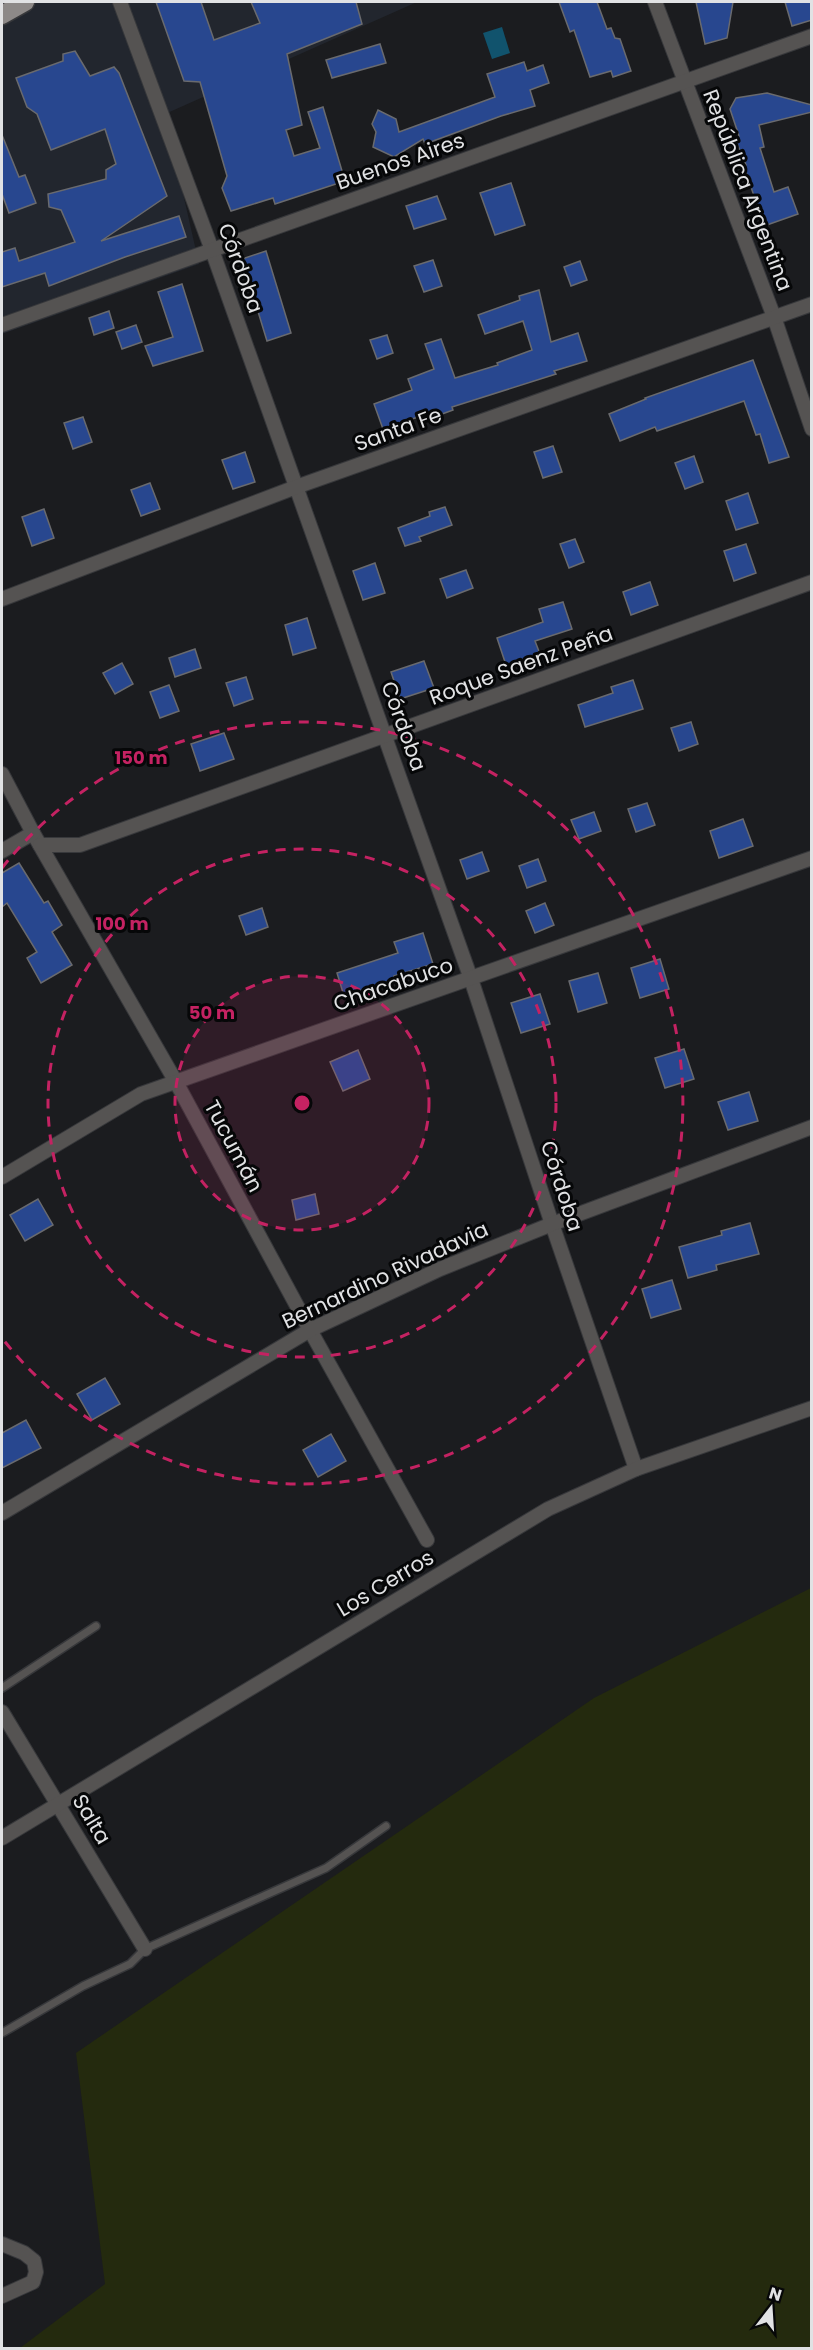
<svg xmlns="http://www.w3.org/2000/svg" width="813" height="2350" font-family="Poppins,sans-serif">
	<rect width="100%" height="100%" fill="#1b1c1f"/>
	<!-- built -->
	<path fill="#22262e" d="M2,2H417L165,114L199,264L2,334Z"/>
	<!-- green -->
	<path fill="#242a0e" d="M811,1588V2348H20L105,2284L76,2053L594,1698Z"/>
	<!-- water -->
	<path fill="#11536d" d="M502,27L510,53L492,59L483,33Z"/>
	<!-- building -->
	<g fill="#28478f" stroke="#696a6e" stroke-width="1.5">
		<path d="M156,2H201L214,40L260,23L251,2H356L362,24L287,54L302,125L286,130L294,156L320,148L308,112L323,107L345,181L275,204L273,198L231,211L222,188L227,176L200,82L184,81Z"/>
		<path d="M559,2H597L607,29L611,28L615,38L620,39L631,71L613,77L611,71L590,77L574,30L570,32Z"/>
		<path d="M696,2H733L727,38L705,44Z"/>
		<path d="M785,2H812V20L792,26Z"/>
		<path d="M380,44L386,63L332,78L326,60Z"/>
		<path d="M75,51L90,76L114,67L119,73L167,196L101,241L179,216L186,237L125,257L49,286L45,273L2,287V252L15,248L19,261L75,242L61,210L49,207L48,194L106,179V170L116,164L105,129L51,150L37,114L27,107L16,78L63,61V54Z"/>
		<path d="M524,62L527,71L543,65L549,83L530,90L535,106L501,116L425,144L423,139L394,157L373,147L376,132L372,124L378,110L396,119L399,132L495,97L487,74Z"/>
		<path d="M767,93L812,105V112L759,125L764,147L760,148L774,192L788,187L798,214L764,226L744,166L746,165L736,141L739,136L730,109L736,98Z"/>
		<path d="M2,135L19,177L25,175L36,203L9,213L2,194Z"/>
		<path d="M511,183L525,225L495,235L480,193Z"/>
		<path d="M437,196L446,219L414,229L406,206Z"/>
		<path d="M266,251L291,333L267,341L242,259Z"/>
		<path d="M433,260L442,286L424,292L414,266Z"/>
		<path d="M580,261L587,280L571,286L564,267Z"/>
		<path d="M182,284L203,351L153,366L145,346L173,337L158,292Z"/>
		<path d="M539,290L551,342L578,333L587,361L554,371L556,374L452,407L453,410L423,421L421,416L383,429L374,404L412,390L408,379L434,369L425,344L441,339L455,378L498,365L497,363L532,350L523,321L485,334L478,315L520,300L519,296Z"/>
		<path d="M109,311L114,328L94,335L89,318Z"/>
		<path d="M136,325L142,342L122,349L116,332Z"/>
		<path d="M387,335L393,353L377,359L370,340Z"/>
		<path d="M753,360L789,457L769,463L760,434L756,435L744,401L657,431L655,427L620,441L609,414L646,399L645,398Z"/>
		<path d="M83,417L92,442L73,449L64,423Z"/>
		<path d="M553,446L562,472L543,478L534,452Z"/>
		<path d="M245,452L255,482L233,489L222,460Z"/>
		<path d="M694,456L703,482L685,489L675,463Z"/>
		<path d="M150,483L160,509L141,516L131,490Z"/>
		<path d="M748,493L758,523L736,530L726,501Z"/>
		<path d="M445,507L452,525L419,537L421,541L405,546L398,528L430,516L429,512Z"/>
		<path d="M44,509L54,538L32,546L22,517Z"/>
		<path d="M575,539L584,562L569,568L560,544Z"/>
		<path d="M746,544L756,573L734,581L724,551Z"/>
		<path d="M375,563L385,593L363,600L353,571Z"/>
		<path d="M466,570L473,588L447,598L440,579Z"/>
		<path d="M650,582L658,605L631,615L623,592Z"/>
		<path d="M563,602L572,629L535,641L540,654L506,665L497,638L543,622L539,609Z"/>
		<path d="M307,618L316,648L293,655L285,625Z"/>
		<path d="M195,649L201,668L175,677L169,658Z"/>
		<path d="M424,661L434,688L400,699L391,672Z"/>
		<path d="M122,663L133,684L115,694L103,673Z"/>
		<path d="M246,677L253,699L234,706L226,683Z"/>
		<path d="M633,680L643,709L585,727L578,705L613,693L611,687Z"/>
		<path d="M169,685L179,711L160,718L150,692Z"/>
		<path d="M691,722L698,744L679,751L671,728Z"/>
		<path d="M224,733L234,759L200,771L191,744Z"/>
		<path d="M647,803L655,825L636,832L628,809Z"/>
		<path d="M594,812L601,831L579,839L571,820Z"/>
		<path d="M743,819L753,846L719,858L710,831Z"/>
		<path d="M482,852L489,871L467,879L460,860Z"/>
		<path d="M538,859L546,881L527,888L519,866Z"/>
		<path d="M19,863L44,903L48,901L62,925L52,932L72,965L41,983L27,958L37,952L7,903L2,907V873Z"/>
		<path d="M545,903L554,925L535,933L526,911Z"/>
		<path d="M262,908L268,927L246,935L239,916Z"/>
		<path d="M423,933L433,964L394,976L395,979L344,996L337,973L398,953L394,942Z"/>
		<path d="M660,959L669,989L640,998L631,968Z"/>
		<path d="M598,973L607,1003L578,1012L569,981Z"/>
		<path d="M540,994L550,1024L521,1033L511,1003Z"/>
		<path d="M684,1049L694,1079L665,1088L655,1058Z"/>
		<path d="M358,1050L370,1079L343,1091L330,1062Z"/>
		<path d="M749,1092L758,1121L728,1130L718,1102Z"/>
		<path d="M315,1194L319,1214L296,1220L292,1200Z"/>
		<path d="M38,1199L53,1225L25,1241L10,1215Z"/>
		<path d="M750,1223L759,1254L716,1265L717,1270L688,1278L679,1247L722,1235L721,1231Z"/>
		<path d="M672,1280L681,1309L651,1318L642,1289Z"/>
		<path d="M105,1378L120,1404L92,1420L77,1394Z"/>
		<path d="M26,1420L41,1448L2,1468V1433Z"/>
		<path d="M331,1434L346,1461L318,1477L303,1450Z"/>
	</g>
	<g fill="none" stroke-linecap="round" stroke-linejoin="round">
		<!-- lane casing -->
		<g stroke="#37383b" stroke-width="10">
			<g id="lane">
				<path d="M2,1688L96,1626"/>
				<path d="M2,2033L83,1986L130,1964L145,1949L326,1868L386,1826"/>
			</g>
		</g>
		<!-- street casing -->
		<g stroke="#37383b" stroke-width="16">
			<g id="street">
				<path d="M120,2L212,250L471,979L552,1224L636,1469"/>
				<path d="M655,2L774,317L812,429"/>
				<path d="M2,325L812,36"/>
				<path d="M2,599L296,487L812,304"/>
				<path d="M2,774L33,833L176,1082L310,1330L427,1540"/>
				<path d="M40,845H80L812,582"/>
				<path d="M2,851L33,833"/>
				<path d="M2,1177L141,1094L812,858"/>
				<path d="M2,1513L310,1330L440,1269L552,1224L812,1127"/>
				<path d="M2,1712L145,1949"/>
				<path d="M2,1838L548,1509L636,1469L812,1408"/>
				<path d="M2,2244L24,2253L34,2261L36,2272L33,2282L2,2296"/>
			</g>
		</g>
		<!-- primary casing -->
		<g stroke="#37383b" stroke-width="21">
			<path id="primary" d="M2,15L25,2"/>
		</g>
		<!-- lane -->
		<use href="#lane" stroke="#555352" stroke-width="7"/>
		<!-- street -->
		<use href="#street" stroke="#555352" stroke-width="14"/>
		<!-- primary -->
		<use href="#primary" stroke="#8d8988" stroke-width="18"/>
	</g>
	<!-- distance rings -->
	<circle cx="302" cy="1103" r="127" fill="#c42262" fill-opacity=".12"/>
	<g fill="none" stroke="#c42262" stroke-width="3" stroke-dasharray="10 8">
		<circle cx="302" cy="1103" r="127"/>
		<circle cx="302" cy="1103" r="254"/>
		<path d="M2 868A381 381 0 1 1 2 1338"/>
	</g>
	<g text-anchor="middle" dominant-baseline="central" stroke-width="6" stroke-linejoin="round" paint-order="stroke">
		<!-- street labels -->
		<g font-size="21" fill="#e1e2e4" stroke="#060708">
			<text transform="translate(400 161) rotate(-19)">Buenos Aires</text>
			<text transform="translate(748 190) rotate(69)">República Argentina</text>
			<text transform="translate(241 268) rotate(70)">Córdoba</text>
			<text transform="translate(398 429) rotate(-20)">Santa Fe</text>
			<text transform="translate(521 665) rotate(-20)">Roque Saenz Peña</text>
			<text transform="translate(404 726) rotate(70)">Córdoba</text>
			<text transform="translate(393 984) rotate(-19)">Chacabuco</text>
			<text transform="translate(234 1146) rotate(62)">Tucumán</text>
			<text transform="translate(562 1186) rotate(72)">Córdoba</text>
			<text transform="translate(385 1275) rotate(-25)">Bernardino Rivadavia</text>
			<text transform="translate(385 1583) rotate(-31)">Los Cerros</text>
			<text transform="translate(92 1819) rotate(59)">Salta</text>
		</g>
	</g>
	<circle cx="302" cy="1103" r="9" fill="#c42262" stroke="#060708" stroke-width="3"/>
	<g font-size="18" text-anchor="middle" font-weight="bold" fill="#c42262" stroke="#060708" stroke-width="6" stroke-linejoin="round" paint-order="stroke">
		<text x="141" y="764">150 m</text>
		<text x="122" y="930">100 m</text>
		<text x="212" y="1019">50 m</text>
	</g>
	<!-- border -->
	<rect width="813" height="2350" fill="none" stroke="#e1e2e4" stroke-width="6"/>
	<!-- north arrow -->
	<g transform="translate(771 2308) rotate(17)" stroke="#060708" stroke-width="4.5" paint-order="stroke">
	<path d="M0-4.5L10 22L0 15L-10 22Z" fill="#e1e2e4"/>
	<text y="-9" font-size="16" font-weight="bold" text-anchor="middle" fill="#e1e2e4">N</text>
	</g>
</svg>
